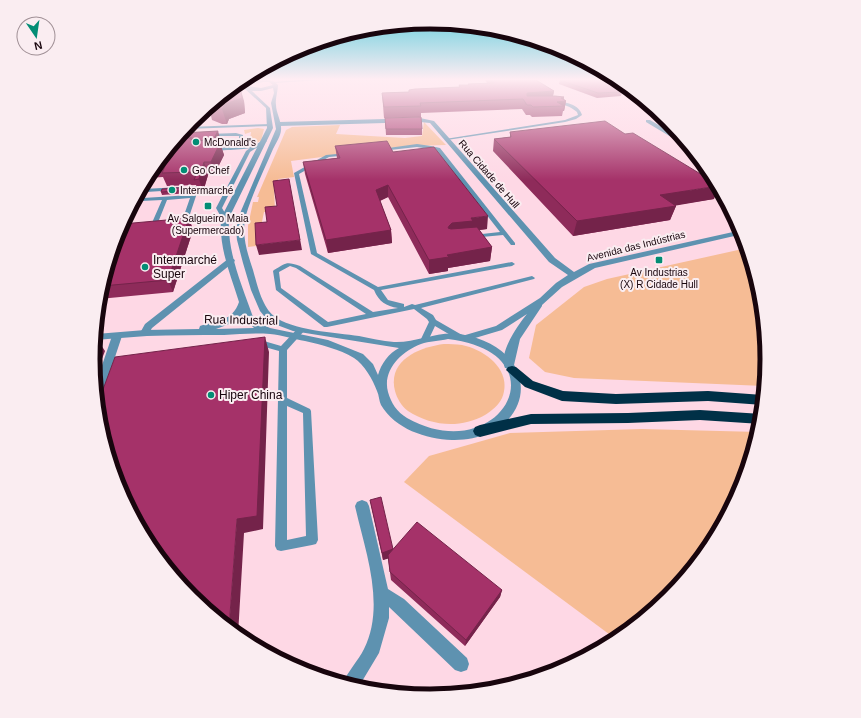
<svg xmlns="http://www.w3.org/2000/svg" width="861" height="718" font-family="Helvetica,sans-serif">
	<rect width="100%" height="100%" fill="#fed8e5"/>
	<!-- green -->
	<g fill="#f6bc95">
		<path d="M424,122L446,145L407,146L291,161L294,177L278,179L280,189H274L275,211L264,212L257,246L248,247V226L253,202H258L259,197H257L286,130L292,127L340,125L336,134L405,138L422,136Z"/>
		<path d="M258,128L264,129L261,141L250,145L244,143L250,140L251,132L245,134L244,130Z"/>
		<path d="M747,248L761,293L767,359L765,386L574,378L545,372L529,358L536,325L584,287L607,279Z"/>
		<path d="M444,344C450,344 456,344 462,345C486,350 513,371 502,398C499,405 491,411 485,415C460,429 431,426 408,411C401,406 397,398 395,391C387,360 420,347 444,344Z"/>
		<path d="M642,429L759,432L742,488L711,546L669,597L617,640L404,482L429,456L510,433Z"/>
	</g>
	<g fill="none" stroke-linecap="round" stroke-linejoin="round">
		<!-- service -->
		<g fill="#5e92b0" fill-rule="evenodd">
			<path d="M243,80H247L236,85Z"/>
			<path d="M555,101C565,102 579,104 582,115L576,119L565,122L447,140L445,139L565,120L578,115L577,112C570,106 563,104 554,103Z"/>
			<path d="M271,124L272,126L185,129L187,127Z"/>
			<path d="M236,133L243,135V145L254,146L263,140L267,141L250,152L222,208L228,218L227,219L184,225L177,224V222L182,221L190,198L167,200L157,225L154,227L151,225L162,200L141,201L129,225L133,227L130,229H123L122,228L142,190L144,189L198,186L199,187L188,220L221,217L216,208L246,151L250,148C247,149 215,151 209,151V150L211,149L239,146V136H209L207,135L209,134ZM193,189L191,195L143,198L146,192Z"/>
			<path d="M417,144L431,146L440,148L515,243V245H511L503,235L471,238L470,237L473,235L500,232L436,150L417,147L381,151L379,150L381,149Z"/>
			<path d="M347,153L349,154V155L329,157L299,174L317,253L378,287L512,262L515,264L512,266L381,290L388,300L404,304V307L412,304L415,305L532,276L535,278L534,279L421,308L433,315L436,320L462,335L463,337L459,340L435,326L428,341H422L421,339L429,322L427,319L414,309L327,327H324L276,290L273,271L274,270C286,263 286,261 300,266L373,312L398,308C386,306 379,302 374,290L311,254L294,173L326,155ZM290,266L296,268L366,314L328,322L281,288L279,272Z"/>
			<path d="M298,328H301L305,330L287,350V398L310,409L311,411L318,540L316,544L312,545L281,551L277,550L275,546L279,351L254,344L253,342L257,339L281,346ZM287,406L303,413L306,536L287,540Z"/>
		</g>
		<!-- pedestrian -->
		<path fill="#5e92b0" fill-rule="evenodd" d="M228,259H234L235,261L152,328L148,335H142L140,333L145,324Z"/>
		<!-- minor -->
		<g fill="#5e92b0" fill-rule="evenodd">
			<path d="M298,80H321L274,83L272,82Z"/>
			<path d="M234,87L249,88L231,89Z"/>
			<path d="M420,118L434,121L555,258L574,272L589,264L742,230L743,234L595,268L562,287L542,305V306L520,339L514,365L513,368H505C498,353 518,325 527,314L502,330L465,341L462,340L460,338L462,336L496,326L540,298L556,283L568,275L549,262L430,123L420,122L279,126L276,124L279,122Z"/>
			<path d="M646,120H650L686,141L690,146H686L646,122Z"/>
			<path d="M117,333L122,336L101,399L98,400L96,383L112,336Z"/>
			<path d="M362,500L367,502L369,506L388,589L404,599L467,658L469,664L467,670L461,672L455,670L389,607V618L379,653L358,688L343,683C348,671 358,661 364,649C386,605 365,551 355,506L357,502Z"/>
		</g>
		<!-- tertiary -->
		<path fill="#5e92b0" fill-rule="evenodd" d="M246,80H250V82C259,79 271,77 278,85C278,91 275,99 276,105C276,113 282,122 281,130C281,135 276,143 273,149C264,170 253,192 246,215C241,234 247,252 253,270C257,284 262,307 274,316C290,330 337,333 359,336C370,338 382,341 394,342C416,343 437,331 460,334C551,350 533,442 452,440C426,439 395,429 381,405C379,401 379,395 377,391C373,380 364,364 354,358C339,349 322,345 305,341C294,339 282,335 270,334C255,333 239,334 224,335C198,335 172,335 147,336C129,337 112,339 95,340L96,334L145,330L199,329L200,326C216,321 233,321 239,302C230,273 219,249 221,218L267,128L266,108L244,88ZM263,82H269L273,85L261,88L248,86L253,84ZM273,88L274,93L271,103L276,129L241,211L236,229L237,240L243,263L251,290L260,311L269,322L293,331L399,348C389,353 381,364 378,375L373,364L363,354L328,340L270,328L261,324L253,317C242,285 227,253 229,218L273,128L270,108L252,91H261ZM243,314L246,320L254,328L216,329L232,323ZM448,339C565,353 500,470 407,418C397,412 391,403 388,392C382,370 402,351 421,344C429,341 439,341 448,339Z"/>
		<!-- motorway -->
		<g fill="#003047" fill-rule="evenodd">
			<path d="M512,366L516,367L533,381L563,391L616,394L708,391L763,395V405L708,401L616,404L562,401L525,387L506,370L508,367Z"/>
			<path d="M700,410L762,414L761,424L700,420L628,423L531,424L480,437L475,435L473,431L475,427L480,425L531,414L628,413Z"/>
		</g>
	</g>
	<!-- wall -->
	<g fill="#8e2b5a">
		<path d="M485,80H536L554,91L553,96L564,97V99L566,101L564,111H563L562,116L532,117L530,115H526L522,109L421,113V117L384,118L382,93L409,92V90L459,87V85H468V84L487,83Z"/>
		<path d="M560,80L622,92L621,96L597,98L559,84Z"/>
		<path d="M233,88L244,101L245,113L229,119L227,124H222L212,120L209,107Z"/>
		<path d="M663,117H664L669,121L681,136H680L661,125Z"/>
		<path d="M385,118L422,129V135H386Z"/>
		<path d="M510,132L714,199L675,205L676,206L670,220L573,236L493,151L494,139L510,137Z"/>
		<path d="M183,133L220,138L217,143H220L224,155L214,175H208L203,192L199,193L196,185L167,186L163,177L147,178L150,172Z"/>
		<path d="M335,146L393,152L487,229L479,230L492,247L490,261L448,268V271L429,274L388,197L380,201L391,230L392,243L328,253L305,174L303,162L337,158Z"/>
		<path d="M190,187L191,191L190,193L162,195L161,192Z"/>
		<path d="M189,218L193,230L173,292L99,299L100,293L119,230Z"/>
		<path d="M370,500L393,549L502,590L500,597L465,646L391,580L388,558L383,560Z"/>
	</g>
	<!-- shaded-wall -->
	<g fill="#74234a">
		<path d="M240,87L244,101L245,113L229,119L227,124L222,109L225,104Z"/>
		<path d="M554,91L552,100L526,103L525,105L527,93Z"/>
		<path d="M564,97L563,101H566L564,111H563L564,106L557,102L561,98Z"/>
		<path d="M218,131L220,138L215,147L197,142Z"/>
		<path d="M220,143L224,155L214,175L211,162Z"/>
		<path d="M204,162L208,175L203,192L199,179Z"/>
		<path d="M388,185V197L377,202L376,190Z"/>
		<path d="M718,186L719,187L714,199L656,209L660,195Z"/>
		<path d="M190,187L191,191L190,193L189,190Z"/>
		<path d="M291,189L302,250L259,255L256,245L300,240Z"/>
		<path d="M676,206L670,220L573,236L577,221Z"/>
		<path d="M488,216L487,229L472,231L448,241L449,226L452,223L471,218Z"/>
		<path d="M189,218L193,230L173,292L168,280Z"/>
		<path d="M391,230L392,243L328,253L326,240Z"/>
		<path d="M492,247L490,261L448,268V271L429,274V260L447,255Z"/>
		<path d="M265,337L269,352L263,529L244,533L238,635L229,628L237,519Z"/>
		<path d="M97,339L105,351L95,377L94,359L95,344Z"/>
		<path d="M393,549L394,557L383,560L382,553Z"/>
		<path d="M502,590L500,597L465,646L466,640Z"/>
	</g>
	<!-- building -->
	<g fill="#a53269" stroke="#74234a">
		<path d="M492,80H536L554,91L527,93V96H555L564,97L561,98L566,101L557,102L564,106L533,107L531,105H527L523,99L420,103L421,106L384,107L382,93L409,92V90L415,89L460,87L459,85H469L468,84L494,83Z"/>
		<path d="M560,80H605L622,92L598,93Z"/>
		<path d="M240,87L242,98L225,104L222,109H218L210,106L233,88Z"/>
		<path d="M421,117L422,129H386L385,118Z"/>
		<path d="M605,121L625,134L633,133L717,184L718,186L660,195L676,206L577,221L494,139L511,137L510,132Z"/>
		<path d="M218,131L213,140L197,141L192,138L179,137L183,133Z"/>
		<path d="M179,137L189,138L194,141L208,140L207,143H220L211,162H204L199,179L194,180L196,175L194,172L162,173L166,164L156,165Z"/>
		<path d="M387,141L393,152L434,147L488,216L471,218L473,221L452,223L449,226L448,228L451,229L477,227L492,247L447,255L449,257L429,260L388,185L376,190L391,230L326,240L303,162L340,158L335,146Z"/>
		<path d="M289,179L300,240L256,245L255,223L267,222L265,207L277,206L273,181Z"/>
		<path d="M190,187L189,190L161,192L162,189Z"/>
		<path d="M189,218L168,280L102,286L119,230L122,224Z"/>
		<path d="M265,337L257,516L237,519L229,628L192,597L150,546L119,488L100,425L98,403L115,357Z"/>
		<path d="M381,497L393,549L382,553L370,500Z"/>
		<path d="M417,522L502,590L466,640L390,572L388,555Z"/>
	</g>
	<!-- sky -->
	<linearGradient id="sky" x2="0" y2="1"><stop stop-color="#4dcada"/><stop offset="0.44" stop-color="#ffedf3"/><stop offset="1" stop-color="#ffedf3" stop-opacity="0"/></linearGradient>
	<rect width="861" height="180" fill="url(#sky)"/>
	<!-- markers -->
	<g fill="#038d75" stroke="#faedf1" stroke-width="1.5">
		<circle cx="196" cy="142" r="4"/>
		<circle cx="184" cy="170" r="4"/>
		<circle cx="172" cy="190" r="4"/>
		<rect x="204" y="202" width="8" height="8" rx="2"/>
		<rect x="655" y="256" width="8" height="8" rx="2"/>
		<circle cx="145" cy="267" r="4"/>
		<circle cx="211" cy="395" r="4"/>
	</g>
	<g text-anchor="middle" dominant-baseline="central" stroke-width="4" stroke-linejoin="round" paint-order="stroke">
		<!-- far-poi labels -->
		<g font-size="10" fill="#18050d" stroke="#faedf1" text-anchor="start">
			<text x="204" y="142">McDonald's</text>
			<text x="192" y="170">Go Chef</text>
			<text x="180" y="190">Intermarché</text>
			<text x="208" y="218" text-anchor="middle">Av Salgueiro Maia<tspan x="208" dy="12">(Supermercado)</tspan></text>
			<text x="659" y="272" text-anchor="middle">Av Industrias<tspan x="659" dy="12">(X) R Cidade Hull</tspan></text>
		</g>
		<!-- far-street labels -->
		<g font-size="10" fill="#18050d" stroke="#faedf1">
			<text transform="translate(489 174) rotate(49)">Rua Cidade de Hull</text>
			<text transform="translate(636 246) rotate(-14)">Avenida das Indústrias</text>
		</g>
		<!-- poi labels -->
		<g font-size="12" fill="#18050d" stroke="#faedf1" text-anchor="start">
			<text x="153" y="260">Intermarché<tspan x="153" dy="14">Super</tspan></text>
			<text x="219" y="395">Hiper China</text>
		</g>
		<!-- street labels -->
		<g font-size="12" fill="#18050d" stroke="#faedf1">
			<text transform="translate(241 320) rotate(1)">Rua Industrial</text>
		</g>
	</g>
	<!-- crop -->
	<path d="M0 0H861V718H0ZM100 359a330 330 0 1 1 660 0a330 330 0 1 1-660 0Z" fill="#faedf1" fill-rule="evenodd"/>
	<path fill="none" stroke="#18050d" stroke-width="5" d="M100 359a330 330 0 1 1 660 0a330 330 0 1 1-660 0Z"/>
	<!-- north arrow -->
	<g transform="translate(36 36) rotate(167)"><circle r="19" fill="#faedf1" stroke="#a09096"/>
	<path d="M0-3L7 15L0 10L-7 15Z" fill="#038d75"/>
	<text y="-6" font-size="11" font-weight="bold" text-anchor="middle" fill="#18050d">N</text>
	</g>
</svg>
